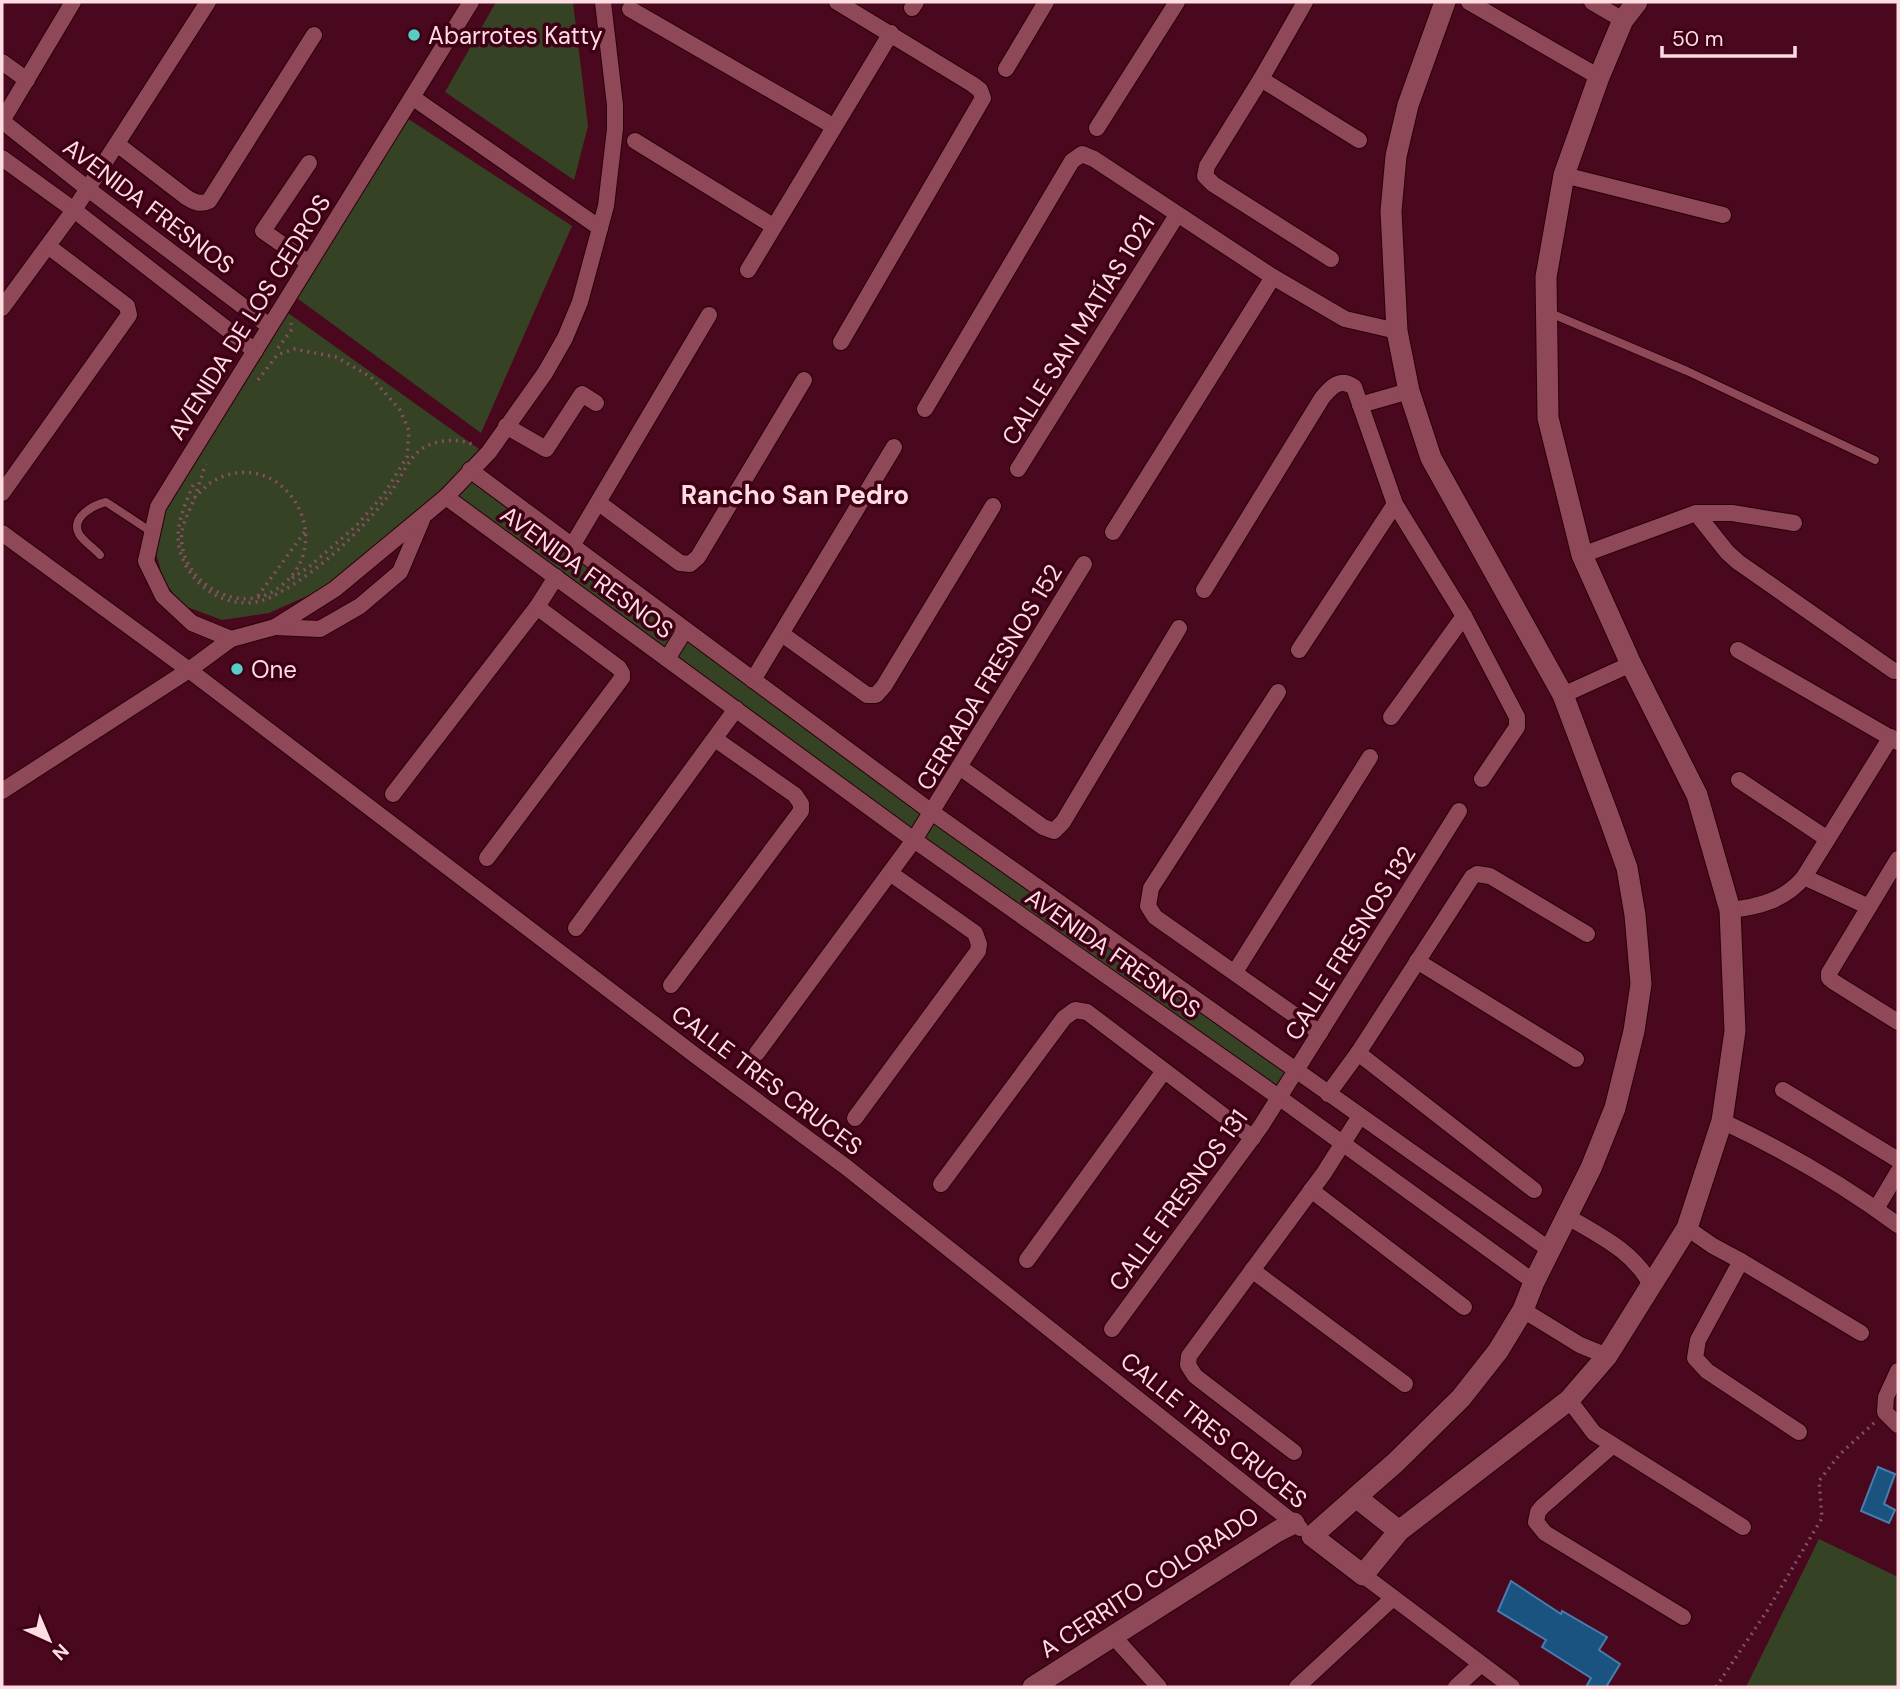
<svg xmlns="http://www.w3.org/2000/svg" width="1900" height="1689" font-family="'DM Sans',sans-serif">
	<rect width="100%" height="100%" fill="#4a081e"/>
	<!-- green -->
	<g fill="#354324">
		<path d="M496,2H573L588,126L574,180L445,92Z"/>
		<path d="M407,118L572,226L481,433L297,298Z"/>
		<path d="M281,308L479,449L439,496L334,584L269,613L222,620L182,605L164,581L155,550L164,509Z"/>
		<path d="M470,470L1297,1071L1280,1098L446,497Z"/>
		<path d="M1819,1539L1898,1577V1687H1746Z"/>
	</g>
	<!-- building -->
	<g fill="#1a5280" stroke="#477daf" stroke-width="2">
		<path d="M1878,1467L1895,1474L1884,1504L1895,1510L1889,1523L1861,1511Z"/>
		<path d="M1511,1581L1561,1614L1562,1611L1607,1637L1599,1650L1620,1664L1606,1687H1586L1591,1678L1542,1647L1546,1640L1498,1611Z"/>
	</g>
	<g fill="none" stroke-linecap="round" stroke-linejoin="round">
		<!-- lane casing -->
		<g stroke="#280009" stroke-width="10">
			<g id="lane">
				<path d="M1550,313L1687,371L1875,460"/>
				<path d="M100,555C94,548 83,541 79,534C70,517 94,505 106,502L153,533"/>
			</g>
		</g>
		<!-- street casing -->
		<g stroke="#280009" stroke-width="18">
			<g id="street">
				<path d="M73,2L2,121L88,189L269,326"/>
				<path d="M837,2L972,84L980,90L983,98L841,342"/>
				<path d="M1305,2L1261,79L1207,166L1205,176L1213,184L1331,259"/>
				<path d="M1469,2L1599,77"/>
				<path d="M1592,2L1623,20"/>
				<path d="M912,8L916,2"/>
				<path d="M630,9L833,126"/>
				<path d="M2,62L27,80"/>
				<path d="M1006,69L1046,2"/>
				<path d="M1261,79L1359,140"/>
				<path d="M412,97L600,228"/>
				<path d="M1097,128L1177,2"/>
				<path d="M635,141L773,226"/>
				<path d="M117,144L186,197C194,202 200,205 209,201L314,35"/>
				<path d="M2,158L74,210L255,351"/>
				<path d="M1564,175L1723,215"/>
				<path d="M309,263L263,231L309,163"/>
				<path d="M748,270L891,33"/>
				<path d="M2,308L74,210L208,2"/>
				<path d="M1360,405L1409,391"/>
				<path d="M925,409L1072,161L1082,154L1094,159L1273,277L1345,319L1397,331"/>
				<path d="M506,426L546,449L582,394L596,403"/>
				<path d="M1018,469L1177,215"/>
				<path d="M470,470L933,813L1550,1250"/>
				<path d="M2,493L129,315L127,306L48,246"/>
				<path d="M446,497L914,840L1280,1098L1534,1282"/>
				<path d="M599,503L680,563L690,564L698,557L804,380"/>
				<path d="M1696,513L1727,552L1738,562L1894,671H1898"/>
				<path d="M1113,532L1273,277"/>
				<path d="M2,533L189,670L696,1056L846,1167L1300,1528"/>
				<path d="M572,546L709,315"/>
				<path d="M1582,555L1696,513H1732L1794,523"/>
				<path d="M1204,590L1322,398C1331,387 1340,377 1354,387L1395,504L1464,616L1517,717V727L1482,779"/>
				<path d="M275,627L320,629L360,606L400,572L422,520"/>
				<path d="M782,634L867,695H876L884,686L993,506"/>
				<path d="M231,639L192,623L163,596L146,561L158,507L471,2"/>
				<path d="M1299,650L1395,504"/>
				<path d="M1738,650L1898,742"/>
				<path d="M667,659L685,630"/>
				<path d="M753,680L894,447"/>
				<path d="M1278,692L1151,888L1148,906L1155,917L1320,1033"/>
				<path d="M1563,695L1631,664"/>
				<path d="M1391,717L1464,616"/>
				<path d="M961,768L1043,827L1054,831L1063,822L1179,628"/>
				<path d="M1739,780L1826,838"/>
				<path d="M2,791L189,670L231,639L275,627L335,589L446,497L489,452L545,373L565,338L580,302L600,228L606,206L615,129V105L603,2"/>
				<path d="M393,794L537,607L556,577"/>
				<path d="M487,858L622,678V673L619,668L537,607"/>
				<path d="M1898,859L1829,973V978L1834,982L1898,1022"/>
				<path d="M1804,877L1869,907"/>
				<path d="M1730,910C1759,907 1785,900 1804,877L1891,737"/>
				<path d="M576,928L736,709"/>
				<path d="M1417,961L1576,1059"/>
				<path d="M1235,972L1370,757"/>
				<path d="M671,985L801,811V804L795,795L715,739"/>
				<path d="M757,1053L914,840L1084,564"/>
				<path d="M1358,1053L1534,1190"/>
				<path d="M1783,1090L1898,1160"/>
				<path d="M1328,1094L1358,1053L1472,877L1477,874L1490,876L1587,934"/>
				<path d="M855,1118L978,951L979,944L975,933L890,873"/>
				<path d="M1722,1121C1783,1150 1844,1185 1898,1225"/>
				<path d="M941,1184L1064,1018L1075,1010L1087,1012L1253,1138"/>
				<path d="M1311,1190L1464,1307"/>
				<path d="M1876,1209L1898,1172"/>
				<path d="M1568,1217C1600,1236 1635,1252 1652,1287"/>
				<path d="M1687,1228L1713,1246L1741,1261L1861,1333"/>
				<path d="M1027,1260L1164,1071"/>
				<path d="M1741,1261L1698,1340L1695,1358L1707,1371L1799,1432"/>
				<path d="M1252,1270L1405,1384"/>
				<path d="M1523,1310L1580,1345L1607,1356"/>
				<path d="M1112,1329L1261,1126L1459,811"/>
				<path d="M1898,1371L1886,1397L1885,1412L1898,1425"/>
				<path d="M1569,1400L1594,1433L1743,1527"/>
				<path d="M1613,1445L1542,1507L1538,1512L1536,1522L1545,1533L1683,1617"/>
				<path d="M1294,1452L1195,1376L1188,1365L1189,1356L1324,1173L1360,1116"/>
				<path d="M1363,1575L1512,1687"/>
				<path d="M1114,1637L1159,1687"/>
				<path d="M1297,1687L1393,1598"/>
				<path d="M1456,1687L1481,1664"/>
			</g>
		</g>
		<!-- secondary casing -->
		<g stroke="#280009" stroke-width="23">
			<g id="secondary">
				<path d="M1356,1497L1395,1463L1461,1398L1498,1351L1523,1310L1534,1282L1591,1168L1615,1108L1634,1031L1641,984L1635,915L1627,868L1610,820L1563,695L1431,458L1409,391L1397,331L1391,211L1396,156L1408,105L1445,2"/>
				<path d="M1399,1531L1356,1497L1312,1536L1363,1575L1399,1531L1569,1400L1607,1356L1687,1228L1722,1121L1735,1031L1730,910L1697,795L1631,664L1582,555L1548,418L1546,277L1564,175L1599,77L1623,20L1637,2"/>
				<path d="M1033,1687L1278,1531L1294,1523"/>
			</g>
		</g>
		<!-- path -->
		<g stroke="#864f5f" stroke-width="3.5" stroke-dasharray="2 5" stroke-linecap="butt">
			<path d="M278,348L292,329L291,323"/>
			<path d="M258,380L277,355L294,349L336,357L371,377L400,410L409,431L407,457L384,494L356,526L310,566L288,581"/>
			<path d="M193,485C185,504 175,526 179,547C187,587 234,617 273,596C317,573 354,538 386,499C397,486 409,456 423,448C438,439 458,438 474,445"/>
			<path d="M194,498C201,492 207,484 215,480C287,443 345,550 272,592C236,612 188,585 182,545C179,526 190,512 196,494C199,484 202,474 206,464"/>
			<path d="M258,596L306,530"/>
			<path d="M1716,1687L1767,1611L1822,1518L1819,1481L1840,1454L1874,1423"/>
		</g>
		<!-- lane -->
		<use href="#lane" stroke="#8e4857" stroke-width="8"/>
		<!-- street -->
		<use href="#street" stroke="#8e4857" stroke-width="16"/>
		<!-- secondary -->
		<use href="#secondary" stroke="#8e4857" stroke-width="21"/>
	</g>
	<!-- markers -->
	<g fill="#56cec4" stroke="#3e0015" stroke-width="2.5">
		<circle cx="414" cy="35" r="7"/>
		<circle cx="237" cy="669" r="7"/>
	</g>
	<g text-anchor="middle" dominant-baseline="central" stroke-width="7" stroke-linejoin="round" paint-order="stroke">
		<!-- poi labels -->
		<g font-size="24" fill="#fedce1" stroke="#3e0015" text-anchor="start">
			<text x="428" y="35">Abarrotes Katty</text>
			<text x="251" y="669">One</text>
		</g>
		<!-- street labels -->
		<g font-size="24" fill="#fedce1" stroke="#3e0015">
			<text transform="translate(149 206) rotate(37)">AVENIDA FRESNOS</text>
			<text transform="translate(249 317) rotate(-58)">AVENIDA DE LOS CEDROS</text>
			<text transform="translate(1078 330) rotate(-58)">CALLE SAN MATÍAS 1021</text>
			<text transform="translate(587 572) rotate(36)">AVENIDA FRESNOS</text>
			<text transform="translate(989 677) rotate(-59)">CERRADA FRESNOS 152</text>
			<text transform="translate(1350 943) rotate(-58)">CALLE FRESNOS 132</text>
			<text transform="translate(1113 953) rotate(35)">AVENIDA FRESNOS</text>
			<text transform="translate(767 1080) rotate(37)">CALLE TRES CRUCES</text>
			<text transform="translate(1178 1200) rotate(-54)">CALLE FRESNOS 131</text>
			<text transform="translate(1214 1430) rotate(39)">CALLE TRES CRUCES</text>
			<text transform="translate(1149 1582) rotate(-33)">A CERRITO COLORADO</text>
		</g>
		<!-- neighbourhood labels -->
		<g font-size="26" font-weight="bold" fill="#fedce1" stroke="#3e0015">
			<text x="795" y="495">Rancho San Pedro</text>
		</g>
	</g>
	<!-- border -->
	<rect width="1900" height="1689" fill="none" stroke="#fedce1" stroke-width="7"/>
	<!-- north arrow -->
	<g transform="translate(49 1640) rotate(136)" stroke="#3e0015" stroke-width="5" paint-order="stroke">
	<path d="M0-5L12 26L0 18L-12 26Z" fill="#fedce1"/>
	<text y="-10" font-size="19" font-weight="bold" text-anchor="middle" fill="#fedce1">N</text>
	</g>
	<!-- scale -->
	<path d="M1662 46v10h133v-10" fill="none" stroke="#fedce1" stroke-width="3.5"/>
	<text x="1672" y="46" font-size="21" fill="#fedce1" stroke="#3e0015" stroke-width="5" paint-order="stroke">50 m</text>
</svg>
